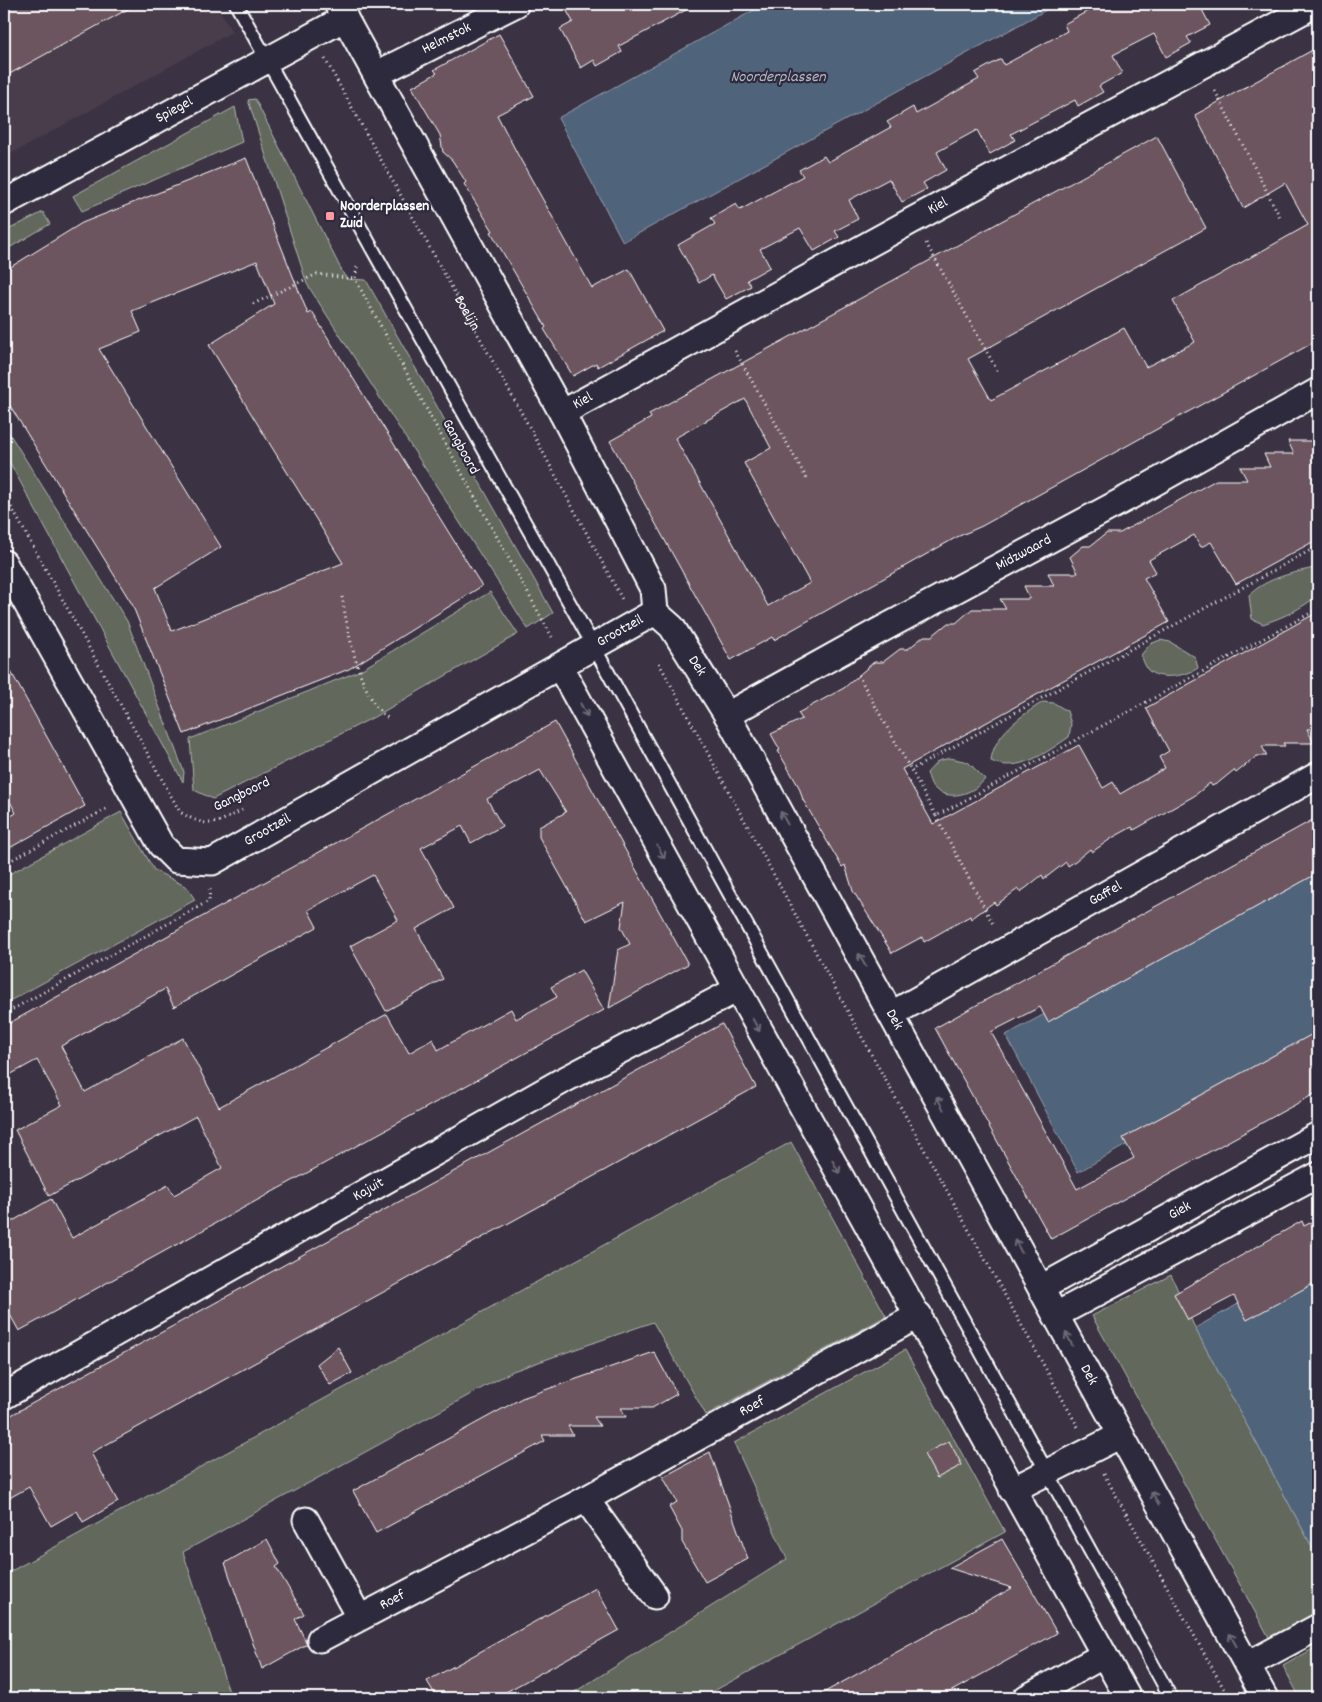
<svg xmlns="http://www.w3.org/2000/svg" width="1322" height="1702" font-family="Dekko,sans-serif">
	<rect width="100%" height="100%" fill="#3b3344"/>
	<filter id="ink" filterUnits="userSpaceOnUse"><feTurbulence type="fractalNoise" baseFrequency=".02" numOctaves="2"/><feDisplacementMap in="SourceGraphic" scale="10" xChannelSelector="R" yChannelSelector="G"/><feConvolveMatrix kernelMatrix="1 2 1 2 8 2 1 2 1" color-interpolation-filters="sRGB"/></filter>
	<g filter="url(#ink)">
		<!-- built -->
		<path fill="#4a3d4c" d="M4,4H216L232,32L4,158Z"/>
		<!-- green -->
		<g fill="#62695c" stroke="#b0b4ae">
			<path d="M255,99L346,279L366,280L553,613L528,629L307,284L248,100Z"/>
			<path d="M235,107L242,142L82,211L73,196Z"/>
			<path d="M43,212L50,224L4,251V232Z"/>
			<path d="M4,425L127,621L184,772L183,782L4,452Z"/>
			<path d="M1318,567V595C1301,609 1284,617 1263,624L1252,619L1249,595C1268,577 1293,573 1318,567Z"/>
			<path d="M490,592L518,634L374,717L213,799L194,790L190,739L359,671Z"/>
			<path d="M1160,640L1170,642L1195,657L1198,668C1187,676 1159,681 1148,670C1145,666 1143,660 1141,655L1150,644Z"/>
			<path d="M1043,702L1054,703L1067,711L1071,724L1069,737C1047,752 1018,774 991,761C993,735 1022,715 1043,702Z"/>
			<path d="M950,758L968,762L985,779C975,793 948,803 933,787C930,784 929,777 927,773L938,761Z"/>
			<path d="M121,812L154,870L187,887L195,900L4,1004V877Z"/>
			<path d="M791,1142L886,1316L706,1415L653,1322L513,1371L183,1552L231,1698H4V1575Z"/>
			<path d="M1171,1275L1195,1328L1318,1558V1614L1271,1641L1092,1316Z"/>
			<path d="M905,1350L1005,1532L701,1698H565L787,1559L734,1443Z"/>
			<path d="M1318,1646V1698H1300L1283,1666Z"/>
		</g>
		<!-- water -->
		<g fill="#4f637a" stroke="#95a1af">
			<path d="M765,4H1057L623,242L558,118Z"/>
			<path d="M1318,866V1037L1078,1172L1006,1035Z"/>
			<path d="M1318,1260V1449L1311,1454L1318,1467V1558L1195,1328Z"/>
		</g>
		<!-- building -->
		<g fill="#6c555f" stroke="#fff" fill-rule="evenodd">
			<path d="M4,4H137L4,77Z"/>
			<path d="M563,4H697L619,46L622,52L597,66L594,60L581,68L560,29L573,22Z"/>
			<path d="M1101,4H1199L1210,25L1187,37L1191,43L1166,57L1154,34L1113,55L1122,73L1099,86L1103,92L1078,106L1075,100L1011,134L1015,140L990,154L977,130L937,152L946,170L923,183L927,189L902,202L889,179L849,200L858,219L835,231L839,237L814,251L800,228L760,249L770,267L747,280L751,286L726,299L712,275L699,283L678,245L715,224L711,218L736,204L740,210L803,176L799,170L824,156L828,162L891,127L887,122L913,107L916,114L979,79L975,73L1001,59L1004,65L1067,31L1064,24Z"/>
			<path d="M499,34L534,96L497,115L518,155L592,288L629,269L663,331L598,367L596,363L573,376L544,329L546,327L491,232L493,231L464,184L466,182L452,160L443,152L440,135L412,87L437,73L434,70Z"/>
			<path d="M1318,47V340L982,526L957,537L774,640L772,637L731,660L610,441L651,418L649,414L1157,136L1206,228L968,359L991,400L1124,328L1146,367L1195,342L1173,301L1308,225L1285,183L1243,208L1195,115ZM745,399L771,448L744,463L810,583L768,606L675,438Z"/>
			<path d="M246,158L308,314L312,312L482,586L349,669L184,734L132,604L4,396V271L82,223ZM257,261L274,304L209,345L343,563L172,631L155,588L221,547L99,349L141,332L132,311Z"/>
			<path d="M1288,441H1318V539L1236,584L1211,542L1201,547L1194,535L1149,560L1156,572L1144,578L1169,622L902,769L933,824L1079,745L1103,788L1113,782L1120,794L1165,768L1159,757L1169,751L1146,708L1318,612V729H1307L1314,743H1283L1285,746H1262L1267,756H1257L1236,773L1234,770L1218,783L1212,786L1210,783L1194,796L1134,830L1132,827L1112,838L1092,852L1090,849L1074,862L1068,866L1066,862L1044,879L1042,875L1026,888L1020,892L1018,889L996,905L994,902L971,919L970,916L924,942L922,937L892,953L853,891L845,865L842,867L803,800L799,787L778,751L780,750L771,734L802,719L798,713L844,688L874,662H883L900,649H908L924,636H932L948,623H956L972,609H1006L1000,599H1030L1024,586H1054L1048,573H1078L1070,557L1083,546H1090L1107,533H1120L1216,480H1247L1240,467H1270L1264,454H1294Z"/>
			<path d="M4,659L85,806L4,851V820L16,813L4,790Z"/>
			<path d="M555,722L688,964L609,1008L618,950L630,944L621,927L625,902L586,921L539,837V827L566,812L540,770L487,799L502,826L471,843L462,826L421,848L454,908L416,929L443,979L386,1011L350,946L398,920L373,875L308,910L317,927L174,1007L165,989L61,1046L85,1092L183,1038L219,1107L387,1014L409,1053L433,1039L438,1050L511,1009L516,1019L557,997L551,987L581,970L604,1010L19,1331L4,1304V1226L51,1199L72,1238L168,1185L174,1195L222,1168L196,1116L49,1196L15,1130L62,1105L37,1060L4,1078V1026Z"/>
			<path d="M1318,817V873L1048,1022L1040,1007L991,1032L1077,1189L1134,1158L1123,1138L1318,1031V1092L1051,1239L935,1028Z"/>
			<path d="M722,1024L756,1087L91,1453L118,1502L83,1522L77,1511L51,1526L29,1487L4,1501V1419Z"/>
			<path d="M1318,1219V1281L1247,1320L1234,1296L1188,1320L1174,1294L1302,1221L1304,1226Z"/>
			<path d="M338,1347L352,1373L330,1385L317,1364Z"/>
			<path d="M654,1352L677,1394L652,1408H621L626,1417H594L600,1426H568L573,1435H542L545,1441L376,1533L353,1491L522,1398Z"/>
			<path d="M949,1441L962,1465L937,1478L924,1454Z"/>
			<path d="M710,1452L748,1559L705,1582L682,1542V1531L669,1507L677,1502L663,1477Z"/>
			<path d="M267,1539L280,1564L276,1567L304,1614L295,1619L307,1644L262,1669L225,1563Z"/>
			<path d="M1002,1539L1057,1633L939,1698H814L1012,1588L949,1568Z"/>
			<path d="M596,1588L619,1630L495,1698H437L427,1681Z"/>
		</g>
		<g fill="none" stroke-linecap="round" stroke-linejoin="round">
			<!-- lane casing -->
			<g stroke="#fff" stroke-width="16">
				<path id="lane" d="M236,4L594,647L1171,1698"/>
			</g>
			<!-- street casing -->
			<g stroke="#fff" stroke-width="29">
				<g id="street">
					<path d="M337,4L562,413L653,589L655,612"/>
					<path id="s2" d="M377,74L516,4"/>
					<path id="s3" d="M4,203L345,18"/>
					<path id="s4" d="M562,413L913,220L1316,4"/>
					<path id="s5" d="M4,563L161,845L176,860L212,862L655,612"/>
					<path id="s6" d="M655,612L672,627L727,715L1265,1698"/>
					<path d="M560,667L1128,1698"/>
					<path id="s7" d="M727,715L875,633L1131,496L1318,391"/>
					<path id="s8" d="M892,1014L1318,775"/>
					<path id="s9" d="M1041,1288L1318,1135"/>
					<path d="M1056,1315L1318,1175"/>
					<path id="s10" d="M4,1396L562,1081L736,990"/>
					<path d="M1012,1490L1121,1435"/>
					<path d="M306,1520L359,1617"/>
					<path id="s11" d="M655,1596L586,1499L919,1315"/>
					<path id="s12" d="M320,1639L586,1499"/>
					<path d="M1247,1665L1318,1627"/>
					<path d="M1026,1698L1104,1655"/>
				</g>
			</g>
			<!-- path -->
			<g stroke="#fff" stroke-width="3" stroke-dasharray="1 4" stroke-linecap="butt">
				<path d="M294,4L299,12"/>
				<path id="s1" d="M325,59L531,430L622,599"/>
				<path d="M1215,91L1280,217"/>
				<path d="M926,243L998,372"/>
				<path d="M357,267L355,279L552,637"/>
				<path d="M253,304L317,274L355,279"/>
				<path d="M735,351L807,479"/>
				<path d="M4,494L180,812C208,829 215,825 242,810"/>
				<path d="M1318,546L911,770L936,816L1318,609"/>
				<path d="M342,597C348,631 359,697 388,718"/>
				<path d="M659,663L859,1032L1078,1427"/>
				<path d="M858,675L911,770"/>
				<path d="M936,816L994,926"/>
				<path d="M4,864L108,808"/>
				<path d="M4,1014L209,901L210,889"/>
				<path d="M1104,1474L1229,1698"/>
			</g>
			<!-- lane -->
			<use href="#lane" stroke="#2f2a3d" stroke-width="12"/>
			<!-- street -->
			<use href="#street" stroke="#2f2a3d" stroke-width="25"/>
		</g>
		<!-- one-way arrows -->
		<defs><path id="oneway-shaft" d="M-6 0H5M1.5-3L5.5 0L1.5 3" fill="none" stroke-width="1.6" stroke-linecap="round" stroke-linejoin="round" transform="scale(1.25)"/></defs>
		<g stroke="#6d6a77">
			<use href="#oneway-shaft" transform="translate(584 710) rotate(61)"/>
			<use href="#oneway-shaft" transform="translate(784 818) rotate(-119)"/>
			<use href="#oneway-shaft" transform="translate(661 852) rotate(61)"/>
			<use href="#oneway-shaft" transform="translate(862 960) rotate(-119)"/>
			<use href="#oneway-shaft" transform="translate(756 1025) rotate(61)"/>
			<use href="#oneway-shaft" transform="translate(940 1103) rotate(-118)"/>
			<use href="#oneway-shaft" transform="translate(836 1167) rotate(61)"/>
			<use href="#oneway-shaft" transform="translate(1018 1246) rotate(-118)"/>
			<use href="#oneway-shaft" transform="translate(1069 1339) rotate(-118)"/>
			<use href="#oneway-shaft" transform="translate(1155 1498) rotate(-119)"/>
			<use href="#oneway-shaft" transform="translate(1233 1640) rotate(-119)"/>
		</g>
	</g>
	<!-- markers -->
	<rect fill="#ff9aa2" stroke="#2f2a3d" stroke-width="2" x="325" y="211" width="10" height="10" rx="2.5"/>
	<g text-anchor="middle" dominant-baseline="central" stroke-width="4.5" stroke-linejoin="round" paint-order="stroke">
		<!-- street labels -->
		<g font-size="15" fill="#fff" stroke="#2f2a3d">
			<text stroke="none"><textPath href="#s2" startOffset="78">Helmstok</textPath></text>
			<text stroke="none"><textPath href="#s3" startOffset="194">Spiegel</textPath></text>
			<text stroke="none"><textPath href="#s4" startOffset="429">Kiel</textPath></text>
			<text stroke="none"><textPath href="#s1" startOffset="291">Boelijn</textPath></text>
			<text stroke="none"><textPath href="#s4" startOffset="24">Kiel</textPath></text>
			<text transform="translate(460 447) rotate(61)">Gangboord</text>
			<text stroke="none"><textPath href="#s7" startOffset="338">Midzwaard</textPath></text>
			<text stroke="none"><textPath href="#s5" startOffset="849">Grootzeil</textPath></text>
			<text stroke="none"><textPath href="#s6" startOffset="69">Dek</textPath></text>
			<text transform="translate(242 795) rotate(-26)">Gangboord</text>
			<text stroke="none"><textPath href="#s5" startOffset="444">Grootzeil</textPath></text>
			<text stroke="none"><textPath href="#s8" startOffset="245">Gaffel</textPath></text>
			<text stroke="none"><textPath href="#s6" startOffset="474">Dek</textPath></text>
			<text stroke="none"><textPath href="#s10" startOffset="419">Kajuit</textPath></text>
			<text stroke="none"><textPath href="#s9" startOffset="159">Giek</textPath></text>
			<text stroke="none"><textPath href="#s6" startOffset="879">Dek</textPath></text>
			<text stroke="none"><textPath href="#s11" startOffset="309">Roef</textPath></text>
			<text stroke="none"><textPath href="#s12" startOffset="82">Roef</textPath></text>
		</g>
		<!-- poi labels -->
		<g font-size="15" font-weight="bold" fill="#fff" stroke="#2f2a3d" text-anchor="start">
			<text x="340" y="207">Noorderplassen<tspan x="340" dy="17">Zuid</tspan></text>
		</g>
		<!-- water labels -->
		<g font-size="16" font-style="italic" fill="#b0b9c3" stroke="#2f2a3d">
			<text x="778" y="77">Noorderplassen</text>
		</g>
	</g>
	<!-- margin -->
	<rect width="1322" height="1702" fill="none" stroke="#2f2a3d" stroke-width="20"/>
	<rect x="10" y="10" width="1302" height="1682" fill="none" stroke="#fff" stroke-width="2" filter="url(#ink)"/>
</svg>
